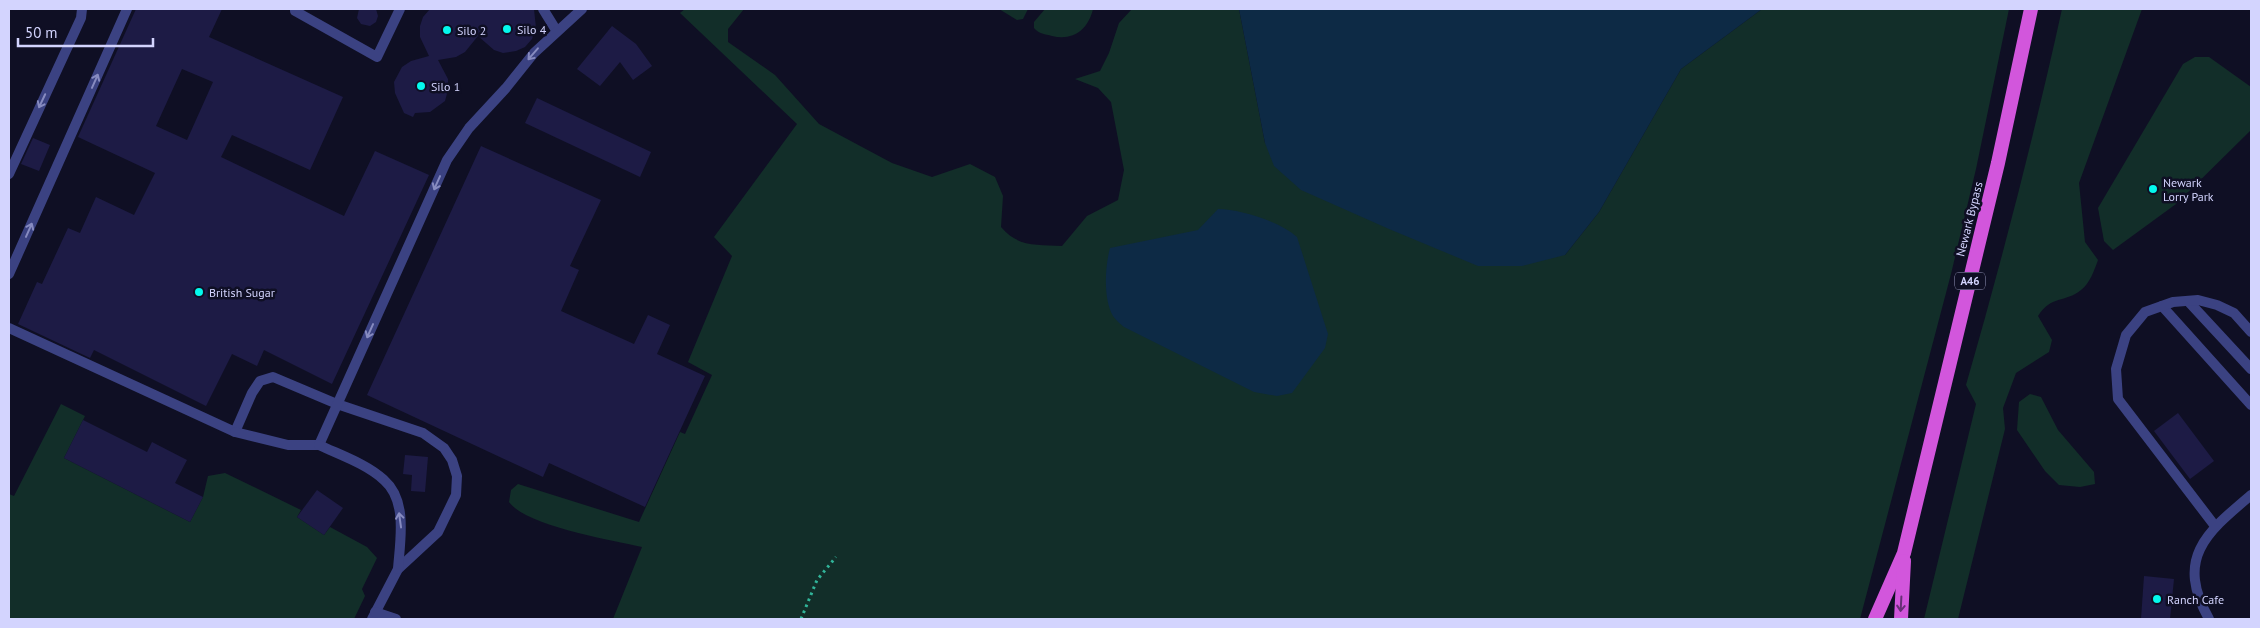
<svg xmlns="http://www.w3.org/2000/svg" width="2260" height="628" font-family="'PT Sans',sans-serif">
	<rect width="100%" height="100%" fill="#0f0f24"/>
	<!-- green -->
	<g fill="#122e29">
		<path d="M685,9H744L728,29V42L775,75L819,124L892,163L932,177L970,164L995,177L1003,196L1001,227C1019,248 1036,244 1062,246L1087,216L1118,200L1124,170L1111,102L1098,88L1075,79L1100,71L1109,53L1119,23L1132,9H1239L1265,143L1565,255L1599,212L1681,69L1762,9H2009L1976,169L1951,274L1860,619H613L642,547C611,540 526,526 509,502L511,490L518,484L639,522L680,432L685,434L712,375L688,362L732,256L714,237L797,124L680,13Z"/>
		<path d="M999,9H1028L1023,19L1017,20Z"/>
		<path d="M1045,9H1093C1088,30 1073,41 1052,36C1045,34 1039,34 1034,28V22Z"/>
		<path d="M2062,9H2142L2079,183L2085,242L2098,260C2094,271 2090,283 2081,290C2065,303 2051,295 2038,316L2052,340L2049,352L2016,373L2003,408L2005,429L1958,619H1924L1976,404L1966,385C2002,260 2034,136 2062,9Z"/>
		<path d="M2195,57H2209L2251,87V130L2176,204L2113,250L2104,241L2098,208L2183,64Z"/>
		<path d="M2030,394L2041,397L2058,430L2094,472L2095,484L2080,487L2059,485L2045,471L2017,430L2019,402Z"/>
		<path d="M61,404L85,416L64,458L190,522L203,497L208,476L225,473L301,510L297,517L324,535L330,527L367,547L377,558L362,589L365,596L354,619H9V494L14,496Z"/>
	</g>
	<!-- water -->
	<g fill="#0d2a45">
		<path d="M1239,9H1762L1681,69L1599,212L1565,255L1522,266H1478L1389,229L1301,190L1274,166L1265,143Z"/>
		<path d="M1218,209C1240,209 1281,222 1297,237L1328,334L1325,348L1292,393L1277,396L1254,392L1124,327C1120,324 1116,320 1113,316C1103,299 1105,266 1110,248L1198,230Z"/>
	</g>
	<!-- building -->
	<g fill="#1d1b45" fill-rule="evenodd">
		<path d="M136,9H222L209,37L343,97L310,170L232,135L221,157L344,216L375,151L429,175L332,384L264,350L257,366L232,354L206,406L94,350L90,358L18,324L37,282L42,284L68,228L80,233L96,197L134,215L155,173L78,137ZM182,69L213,82L187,140L156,126Z"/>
		<path d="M359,9H376L378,16L376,22L370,26L361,24L357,18Z"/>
		<path d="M430,9H534L536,28L532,39L525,47L516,51L503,53L494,50L478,36L465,52L456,57L438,60L448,79V90L445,101L430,112L415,113L413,117L404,113L395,93L394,82L402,67L411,61L429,56L420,37V26L423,17Z"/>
		<path d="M612,26L636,44L652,66L633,80L620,62L600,86L577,69Z"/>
		<path d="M537,98L651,152L640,177L525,123Z"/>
		<path d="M33,138L50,145L39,171L21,164Z"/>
		<path d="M481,146L601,200L570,266L579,270L561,311L634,344L648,315L670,325L657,354L705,376L645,507L549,463L543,477L367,395Z"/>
		<path d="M2178,413L2214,461L2190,479L2154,431Z"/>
		<path d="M83,420L147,452L152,442L187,460L175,483L203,497L190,522L64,458Z"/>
		<path d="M405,455L428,457L425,492L411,491L412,475L403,474Z"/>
		<path d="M317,490L343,508L324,535L297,517Z"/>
		<path d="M2144,576L2174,579L2170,619H2141Z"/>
	</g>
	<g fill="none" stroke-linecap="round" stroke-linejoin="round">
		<!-- path -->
		<path stroke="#31b499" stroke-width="3" stroke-dasharray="2.5 4" stroke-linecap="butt" d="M801,619L817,580L836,557"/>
		<!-- service -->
		<g stroke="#3b4282" stroke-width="10">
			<path d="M296,9L295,11L377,57L400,9"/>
			<path d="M543,9L556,30"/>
			<path d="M9,174L81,18L82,9"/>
			<path d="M9,274L127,9"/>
			<path d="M2188,301L2251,369"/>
			<path d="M2162,306L2251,405"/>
			<path d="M9,328L235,432L252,393L260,381L273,377L337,404L423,433L444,448L452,460L457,476L456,495L438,532L398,569L372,619"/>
			<path d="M235,432L288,445H319L447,160L469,128L506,88L534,53L582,9"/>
			<path d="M319,445C340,455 367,464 384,480C408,501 400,541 398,569"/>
			<path d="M2215,526L2118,399L2116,369L2126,335L2145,312L2173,302L2198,300L2217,305L2234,313L2251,332"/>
			<path d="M375,612L396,619"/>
			<path d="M2209,619C2175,558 2206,533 2251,495"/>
		</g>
		<!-- trunk -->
		<g stroke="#d256dc" stroke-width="14">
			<path d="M1875,619L1904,553L1998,163L2031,9"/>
			<path d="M1901,619L1904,561"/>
		</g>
	</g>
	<!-- one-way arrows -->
	<defs><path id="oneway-shaft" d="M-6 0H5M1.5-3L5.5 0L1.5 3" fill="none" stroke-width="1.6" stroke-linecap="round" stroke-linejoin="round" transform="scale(1.25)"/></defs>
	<g stroke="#878bc0">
		<use href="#oneway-shaft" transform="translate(533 54) rotate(131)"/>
		<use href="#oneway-shaft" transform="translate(95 81) rotate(-66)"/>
		<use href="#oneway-shaft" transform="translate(42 101) rotate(115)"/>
		<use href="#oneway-shaft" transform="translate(437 183) rotate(114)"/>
		<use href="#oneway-shaft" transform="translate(29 230) rotate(-66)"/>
		<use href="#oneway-shaft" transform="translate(370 331) rotate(114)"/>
		<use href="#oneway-shaft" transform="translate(400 520) rotate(-98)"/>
	</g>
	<use stroke="#672f77" href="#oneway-shaft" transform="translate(1901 604) rotate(93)"/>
	<!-- markers -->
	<g fill="#04f9ed" stroke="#0f0f24" stroke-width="2">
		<circle cx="507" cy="29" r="5"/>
		<circle cx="447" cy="30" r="5"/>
		<circle cx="421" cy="86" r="5"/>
		<circle cx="2153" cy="189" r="5"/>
		<circle cx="199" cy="292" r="5"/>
		<circle cx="2157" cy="599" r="5"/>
	</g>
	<g text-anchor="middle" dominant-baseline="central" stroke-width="5" stroke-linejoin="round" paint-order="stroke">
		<!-- shield labels -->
		<rect fill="#0f0f24" stroke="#9899bd" stroke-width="1" x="1955" y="272.5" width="30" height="17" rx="4"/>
		<g font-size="11" font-weight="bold" fill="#d3d4fe">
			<text x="1970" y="281">A46</text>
		</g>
		<!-- poi labels -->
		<g font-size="12" fill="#d3d4fe" stroke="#0f0f24" text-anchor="start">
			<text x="517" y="29">Silo 4</text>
			<text x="457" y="30">Silo 2</text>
			<text x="431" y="86">Silo 1</text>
			<text x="2163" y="182">Newark<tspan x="2163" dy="14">Lorry Park</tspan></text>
			<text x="209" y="292">British Sugar</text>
			<text x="2167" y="599">Ranch Cafe</text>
		</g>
		<!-- street labels -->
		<g font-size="12" fill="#d3d4fe" stroke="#0f0f24">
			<text transform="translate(1969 219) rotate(-76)">Newark Bypass</text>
		</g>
	</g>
	<!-- border -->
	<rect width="2260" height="628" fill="none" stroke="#d3d4fe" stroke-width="20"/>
	<!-- scale -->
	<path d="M18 38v8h135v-8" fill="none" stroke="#d3d4fe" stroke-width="2.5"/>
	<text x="25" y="38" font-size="15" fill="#d3d4fe" stroke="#0f0f24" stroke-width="4" paint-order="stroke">50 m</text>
</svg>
